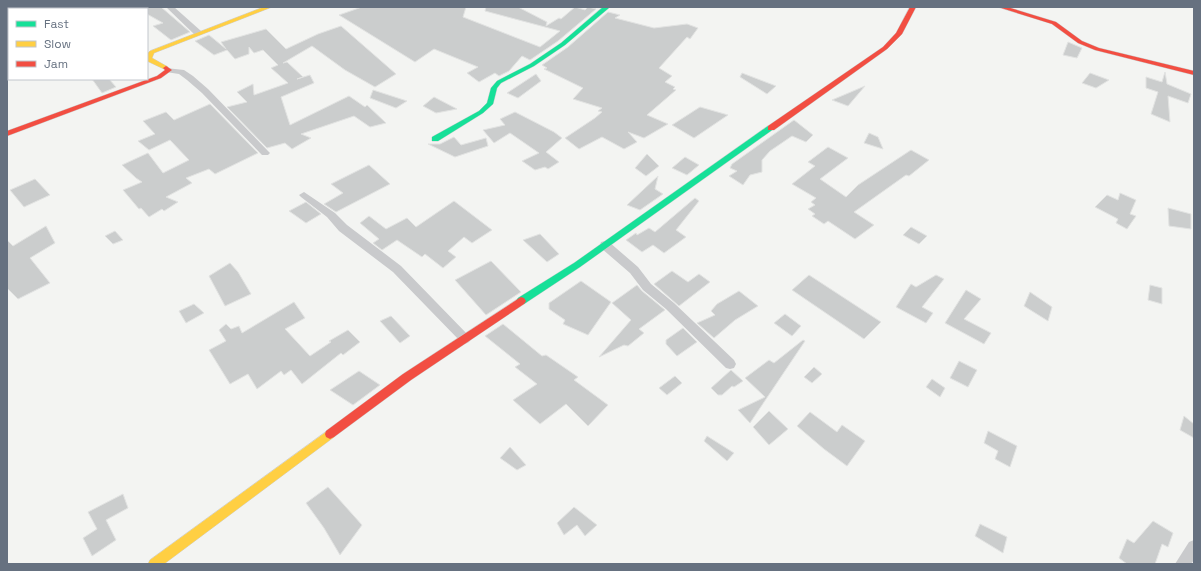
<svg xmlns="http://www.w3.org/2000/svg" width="1201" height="571" font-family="'Space Grotesk',sans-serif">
	<rect width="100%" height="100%" fill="#f3f4f2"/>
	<!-- building -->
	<g fill="#cbcdcd" stroke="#e2e3e2">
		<path d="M143,7H161L190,32L171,40L153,26L163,23L147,14V9H142Z"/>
		<path d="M362,7H466L463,17L540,47L560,31L485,11L486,7H518L547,22L546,26L559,18L561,19L575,7L585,10L588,7L596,9L558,41L530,60L522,56L509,71L499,76L495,73L479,82L467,73L478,67L434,49L415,62L339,15Z"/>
		<path d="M608,12L620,15L615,18L654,28L687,24L698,28L690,39L687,37L659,68L672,76L665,82L675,87L673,89L676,90L647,115L668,124L644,138L628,132L637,142L624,149L602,137L579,149L565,138L595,118L602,112L598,111L602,108L573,99L583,88L544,69L547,68L542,65L568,47Z"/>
		<path d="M341,26L396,74L375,87L345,70L312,46L283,63L287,62L303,77L297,79L310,75L314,83L281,97L290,125L349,96L365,107L367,105L386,123L370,127L354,116L301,134L311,138L292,149L285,143L267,148L227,107L247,102L237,92L253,84L254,95L288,83L271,68L278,65L263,50L254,53L249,47V54L235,59L227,50L214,55L195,41L209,35L226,49L221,42L266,29L286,49L318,34Z"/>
		<path d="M1068,42L1082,48L1077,58L1063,55Z"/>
		<path d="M1165,72L1167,84L1191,94L1188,103L1168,96L1170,122L1151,114L1158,92L1146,88V77L1162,82Z"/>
		<path d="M742,73L776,86L767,94L740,77Z"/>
		<path d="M1090,73L1109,80L1096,88L1082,83Z"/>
		<path d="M536,74L541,81L518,98L507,93Z"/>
		<path d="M92,79H109L116,87L102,93Z"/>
		<path d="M865,86L848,106L832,100Z"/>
		<path d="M373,90L407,101L396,108L370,98Z"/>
		<path d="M434,97L457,109L436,113L423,106Z"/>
		<path d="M210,104L258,153L215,174L209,169L186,178L192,183L166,197L178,202L164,211L162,209L149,217L141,208L139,209L123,190L142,182L136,178L122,165L148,153L163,173L189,160L170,140L149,150L138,141L155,134L143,121L166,112L174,120Z"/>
		<path d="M700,107L728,115L694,138L672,125Z"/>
		<path d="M515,112L554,132L562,138L546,152L559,162L548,169L545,167L535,170L522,161L539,153L510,133L494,143L483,130L505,125L500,119Z"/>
		<path d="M794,120L813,135L806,142L792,136L770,151L762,160V172L750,175L743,185L729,176L737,171L730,168L732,164Z"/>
		<path d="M869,133L878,137L883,149L864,143Z"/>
		<path d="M454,137L461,145L486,138L488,146L455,157L428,144H440Z"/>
		<path d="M828,147L848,158L820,179L846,197L858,185L911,150L929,160L909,176L906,175L854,212L874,225L855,239L828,221L824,224L812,216L815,214L808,209L815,205L811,202L816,198L792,184L815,166L808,162Z"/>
		<path d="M647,154L659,166L646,176L635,168Z"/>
		<path d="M685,157L699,165L687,175L672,168Z"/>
		<path d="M369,165L390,184L336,212L324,204L343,193L331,184Z"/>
		<path d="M658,176L655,189L663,194L640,210L627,205Z"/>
		<path d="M35,179L50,195L24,207L10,190Z"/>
		<path d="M1120,193L1136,200L1130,214L1136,216L1127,229L1116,223L1118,219L1095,207L1107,195L1118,200Z"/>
		<path d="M695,198L699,201L676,230L686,237L664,253L653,245L642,252L626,240L636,233L637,235L649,228L655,232Z"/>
		<path d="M454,201L492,230L472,243L464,237L448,251L456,257L443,268L425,254L422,257L397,240L382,250L373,243L379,239L360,223L369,216L386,229L407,218L416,227Z"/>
		<path d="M306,202L321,214L306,223L289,211Z"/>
		<path d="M1168,208L1191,214V229L1169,226Z"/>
		<path d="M46,226L55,243L30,258L50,283L18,299L7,288V240L13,246Z"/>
		<path d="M911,227L927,236L919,244L903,235Z"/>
		<path d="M115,231L123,240L113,244L105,236Z"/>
		<path d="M540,234L559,254L547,262L523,240Z"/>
		<path d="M491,261L521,292L486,315L455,280Z"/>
		<path d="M230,263L238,272L251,294L225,306L209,276Z"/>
		<path d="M672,271L688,282L699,274L710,282L679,306L654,284Z"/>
		<path d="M809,275L881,322L864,339L792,290Z"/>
		<path d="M936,275L944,279L922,307L933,313L926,323L896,307L911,284L916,287Z"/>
		<path d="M581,281L611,302L588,335L563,324L565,320L549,309V303Z"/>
		<path d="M637,285L642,291L665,310L639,329L644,333L628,346L624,345L599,357L631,320L612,303Z"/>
		<path d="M1150,285L1162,288V304L1148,300Z"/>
		<path d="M966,290L981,299L964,319L991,333L984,344L945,323Z"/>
		<path d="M739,291L758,306L735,320L714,338L697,323L715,315L711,311L717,304Z"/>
		<path d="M1030,292L1052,307L1048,321L1024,306Z"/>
		<path d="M294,302L305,318L285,329L310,356L331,342L329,341L348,330L360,342L343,355L341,353L302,384L291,370L284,375L281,371L257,389L248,374L230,384L209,350L226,341L219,330L226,324L231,329L239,326L242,333Z"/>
		<path d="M194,304L204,313L186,323L179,311Z"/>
		<path d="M785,314L801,326L792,336L774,323Z"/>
		<path d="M391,316L410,336L400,343L380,321Z"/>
		<path d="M503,324L542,356L546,355L578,377L574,380L608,405L588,426L566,404L540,424L513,400L537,384L515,367L520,364L485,336Z"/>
		<path d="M683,328L697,342L677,356L666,344V340Z"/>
		<path d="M803,340L805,341L750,423L738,410L765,397L745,378L769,360L774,363Z"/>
		<path d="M959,361L977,370L968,387L950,378Z"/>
		<path d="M814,367L822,374L812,383L804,377Z"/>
		<path d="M731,370L743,381L734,387L732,386L722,395H718L711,388Z"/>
		<path d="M359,371L380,385L353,405L330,390Z"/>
		<path d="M675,376L682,383L667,395L659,388Z"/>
		<path d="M932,379L945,388L940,397L926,387Z"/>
		<path d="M769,411L788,429L769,445L753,427Z"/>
		<path d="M810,412L837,432L842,425L865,441L847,466L824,449L797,426Z"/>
		<path d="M1184,416L1194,424V438L1180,430Z"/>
		<path d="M988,431L1017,446L1010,467L995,459L998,451L984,443Z"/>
		<path d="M707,436L734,453L727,461L704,441Z"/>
		<path d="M510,447L526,465L517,470L500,458Z"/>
		<path d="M328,487L362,525L340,555L324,528L306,503Z"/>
		<path d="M123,494L128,508L106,520L116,540L92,556L83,538L97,529L88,512Z"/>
		<path d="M574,507L597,525L585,536L577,525L564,535L557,523Z"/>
		<path d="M1153,521L1173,533L1168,547L1162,544L1155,564H1127L1119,558L1127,539L1134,543Z"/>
		<path d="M980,524L1007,537L1003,553L975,536Z"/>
	</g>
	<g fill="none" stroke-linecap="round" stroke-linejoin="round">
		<!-- fast casing -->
		<g stroke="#cfd0d0" stroke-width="1">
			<g id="fast">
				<path d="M603,7H610L565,45L534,66L501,83L497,88L493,104L483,113L438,141H432V137L479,111L487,103L491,88L497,81L530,64L561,43Z"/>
				<path d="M768,126H771L775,128L580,267L524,304H518L516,301L518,298L574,263Z"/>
			</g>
		</g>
		<!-- slow casing -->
		<g stroke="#cfd0d0" stroke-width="1">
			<g id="slow">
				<path d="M264,7H272L154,53L152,58L168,67V69H164L147,61V54L150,51Z"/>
				<path d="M330,429L334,431L335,434L334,437L164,564H148L150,560Z"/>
			</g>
		</g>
		<!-- jam casing -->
		<g stroke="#cfd0d0" stroke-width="1">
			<g id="jam">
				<path d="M910,7H916L902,34L887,49L774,130H768V126L883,47L896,33Z"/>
				<path d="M998,7H1007L1056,22L1082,41L1099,48L1194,71V75L1095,50L1078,43L1052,24Z"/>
				<path d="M166,66L172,70L161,78L7,136V131L157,76L165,70L163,68Z"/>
				<path d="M521,297L524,298L526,301L524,304L411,380L334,437L330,439L326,437L325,434L326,431L403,374Z"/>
			</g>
		</g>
		<!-- street -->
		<g fill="#c9cacc" fill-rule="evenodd">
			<path d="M132,7H142L139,9H129Z"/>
			<path d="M166,7H174L201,31V35H195Z"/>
			<rect x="7" y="56" width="2" height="4"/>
			<path d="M166,68L184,70L193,76L208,89L268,151L270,153L268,155H262L202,93L187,80L179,74L166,72Z"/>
			<path d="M304,192L335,213L347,225L401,266L469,336L471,339L469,342L465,344L461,342L393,272L339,231L327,217L301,197L299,195Z"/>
			<path d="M605,241L609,242L638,267L651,284L674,303L734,360L736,364L734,368L730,369L726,368L666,309L643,290L630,273L601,248L600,245L601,242Z"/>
			<path d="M1194,540V560L1191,564H1175L1189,542Z"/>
		</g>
		<!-- fast -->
		<use href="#fast" fill="#16e098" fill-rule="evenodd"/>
		<!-- slow -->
		<use href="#slow" fill="#ffcf43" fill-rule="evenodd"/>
		<!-- jam -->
		<use href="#jam" fill="#f24e42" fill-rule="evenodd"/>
	</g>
	<!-- border -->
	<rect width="1201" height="571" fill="none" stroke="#667180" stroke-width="16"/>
	<!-- legend -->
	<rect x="8" y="8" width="140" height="72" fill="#ffffff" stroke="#c2c6cc"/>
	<rect x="16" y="21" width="20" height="6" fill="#16e098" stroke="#c2c6cc"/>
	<text x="44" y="28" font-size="12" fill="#667180">Fast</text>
	<rect x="16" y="41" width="20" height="6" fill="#ffcf43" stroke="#c2c6cc"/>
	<text x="44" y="48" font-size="12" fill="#667180">Slow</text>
	<rect x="16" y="61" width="20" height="6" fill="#f24e42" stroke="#c2c6cc"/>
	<text x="44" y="68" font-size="12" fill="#667180">Jam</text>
</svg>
